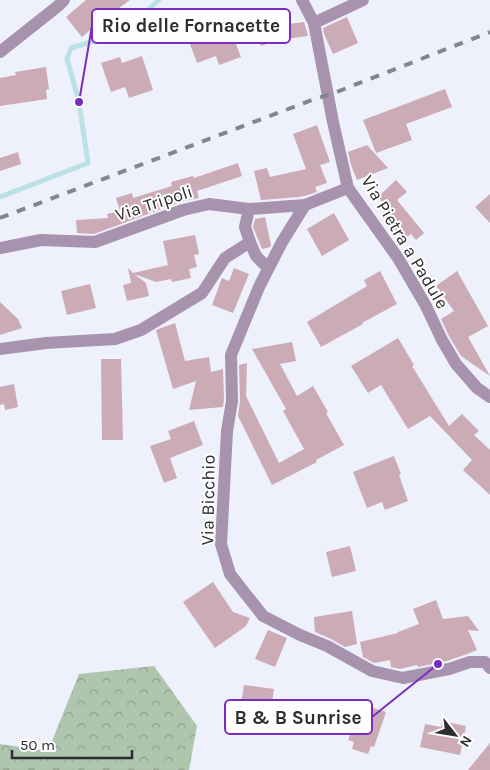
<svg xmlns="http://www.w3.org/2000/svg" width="490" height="770" font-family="Karla,sans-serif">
	<defs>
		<pattern id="forest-crowns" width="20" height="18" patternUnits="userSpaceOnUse" patternTransform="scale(1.25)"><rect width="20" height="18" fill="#aec5ae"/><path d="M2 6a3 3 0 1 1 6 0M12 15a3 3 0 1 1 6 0" fill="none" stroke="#8ea08e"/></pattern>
	</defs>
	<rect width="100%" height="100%" fill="#eef0fc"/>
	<!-- forest -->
	<path fill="url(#forest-crowns)" d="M154,666L197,726L189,770H0V744L48,751L79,674Z"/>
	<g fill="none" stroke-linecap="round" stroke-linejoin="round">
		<!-- stream -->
		<path stroke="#bbe1e5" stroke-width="5" d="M0,197L88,163L79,102L67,59L71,48L97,40L142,15L159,0"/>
	</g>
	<!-- building -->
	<g fill="#cbabb5">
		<path d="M86,0H130L107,17V16L82,37L66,17Z"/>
		<path d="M347,17L358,43L333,54L324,34L323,28Z"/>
		<path d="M208,19L214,34L231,32L241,57L219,65L216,56L197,63L184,28Z"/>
		<path d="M304,22L308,36L277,40L261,46L256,31L267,27Z"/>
		<path d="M142,56L153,90L129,98L125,87L111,92L101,63L120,57L122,63Z"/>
		<path d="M46,67L49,89L46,90L47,99L0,106V78L16,75L15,72Z"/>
		<path d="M445,89L452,107L406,124L412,140L376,153L363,120Z"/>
		<path d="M317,125L330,162L320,165L327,183L315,187L317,192L305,196H304L299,197L261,200L254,171L267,168L270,177L306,169L293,134Z"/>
		<path d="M367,145L388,168L357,180L351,165L348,152Z"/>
		<path d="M18,152L21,164L0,171V158Z"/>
		<path d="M238,163L242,176L197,191L199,198L180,202L94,234L77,233L76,220L108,218L107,214L120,211L116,198L132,193L133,198L172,186L171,182L193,176L194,178Z"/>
		<path d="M396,180L407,192L397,200L424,233L416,240L411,234L402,241L384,219L392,213L378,197Z"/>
		<path d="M490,194V223L475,207Z"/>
		<path d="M334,213L349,240L322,256L307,229Z"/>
		<path d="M265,217L271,245L270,247L262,249L253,227L255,219Z"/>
		<path d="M195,235L199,254L194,255L197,267L189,269L191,278L172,282L171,279L156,282L134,274L146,283L149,296L127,301L123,285L131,283L128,268L133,273L168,265L163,241Z"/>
		<path d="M234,268L249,274L233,313L212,305L222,278L229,281Z"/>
		<path d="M380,271L397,304L362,323L363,324L321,347L307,322L367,286L364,280Z"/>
		<path d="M457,271L488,326L468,337L490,376L461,356L449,336L441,319L454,311L436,286Z"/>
		<path d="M90,284L96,308L67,315L61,291Z"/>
		<path d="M0,302L18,319L22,328L0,335Z"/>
		<path d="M175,323L185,361L209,357L211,372L223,369L224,400L223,407L189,410L196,381L173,389L156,330Z"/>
		<path d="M398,338L414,365L412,366L449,426L462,414L479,431L474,435L490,450V495L463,470L472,460L430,416L408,429L381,385L368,393L351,366Z"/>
		<path d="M292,342L296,361L280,364L297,396L313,386L328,412L326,413L344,445L316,460L317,462L272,485L238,416L240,401L239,365L247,363L246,396L279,463L304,449L283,411L286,409L252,349Z"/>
		<path d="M101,359H121L123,440H102Z"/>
		<path d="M14,384L18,407L5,410L4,404L0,405V387Z"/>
		<path d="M194,421L203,445L170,458L177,478L164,483L150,446L171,439L168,431Z"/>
		<path d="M394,456L401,474L399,475L408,501L385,510L382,502L367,508L353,472Z"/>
		<path d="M350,546L356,571L332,577L326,552Z"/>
		<path d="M213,582L233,612L250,618L246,626L215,648L183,602Z"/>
		<path d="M436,600L443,619L468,616L479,631L468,630L477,650L467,654L447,661L418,667L417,665L400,669L391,667L390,660L374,663L363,657L360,642L398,633V632L419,624L413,609Z"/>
		<path d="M352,611L357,644L345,647L331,639L315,632L314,617Z"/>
		<path d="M268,630L287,638L275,667L255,659Z"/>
		<path d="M244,685L274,689L270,715L240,710Z"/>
		<path d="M361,704L386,712L374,747L371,746L368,754L352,749L354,742L348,740Z"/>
		<path d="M442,721L466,726L460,755L420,747L425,724L441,727Z"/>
		<path d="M490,743V770H468Z"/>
	</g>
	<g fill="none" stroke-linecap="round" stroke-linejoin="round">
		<!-- street -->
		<g stroke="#a793ae" stroke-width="12">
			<path d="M302,0L314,23L333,122L348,188L398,258L426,306L442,340L456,364L477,388L490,397"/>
			<path d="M314,23L363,0"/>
			<path d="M0,52L58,6L64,0"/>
			<path d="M305,205L282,242L259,287L231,355L232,401L227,431L221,544L230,574L263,616L300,635L327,646L372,671L403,678L449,669L470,662H485L490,668"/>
			<path d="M250,242L256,256L268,268"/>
			<path d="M0,248L41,240L95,242L183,210L209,204L249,209L305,205L348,188"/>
			<path d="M0,349L46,343L115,339L141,330L202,293L225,258L250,242L245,227L249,209"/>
		</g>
		<!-- rail -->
		<path stroke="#84858d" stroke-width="4" stroke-dasharray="9 9" stroke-linecap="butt" d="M0,218L312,100L334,93L490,32"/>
	</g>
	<g text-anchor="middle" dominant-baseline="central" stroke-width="4" stroke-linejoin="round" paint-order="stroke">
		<!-- street labels -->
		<g font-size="18" fill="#2d2d32" stroke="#fefefe">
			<text transform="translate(154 203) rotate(-18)">Via Tripoli</text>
			<text transform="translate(405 242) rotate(59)">Via Pietra a Padule</text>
			<text transform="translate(208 500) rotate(-89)">Via Bicchio</text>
		</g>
	</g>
	<!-- callouts -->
	<path fill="none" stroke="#7b2cbf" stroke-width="2" d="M79 102L92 26M438 664L372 717"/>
	<g fill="#7b2cbf" stroke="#fefefe" stroke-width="2">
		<circle cx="79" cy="102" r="5"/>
		<circle cx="438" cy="664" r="5"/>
	</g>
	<g fill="#fefefe" stroke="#7b2cbf" stroke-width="2">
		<rect x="92" y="9" width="198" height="34" rx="5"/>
		<rect x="225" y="700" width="147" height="34" rx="5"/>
	</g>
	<g font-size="19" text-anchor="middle" font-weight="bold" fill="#2d2d32">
		<text x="191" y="32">Rio delle Fornacette</text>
		<text x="298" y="724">B &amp; B Sunrise</text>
	</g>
	<!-- north arrow -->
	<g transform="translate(455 735) rotate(121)" stroke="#fefefe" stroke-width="4" paint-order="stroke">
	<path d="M0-4L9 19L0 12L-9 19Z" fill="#2d2d32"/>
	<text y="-8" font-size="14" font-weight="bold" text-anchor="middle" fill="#2d2d32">N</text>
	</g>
	<!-- scale -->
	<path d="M12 750v8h120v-8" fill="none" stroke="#2d2d32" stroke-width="2.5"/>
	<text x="20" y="750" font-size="15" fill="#2d2d32" stroke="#fefefe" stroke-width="4" paint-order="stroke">50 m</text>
</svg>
